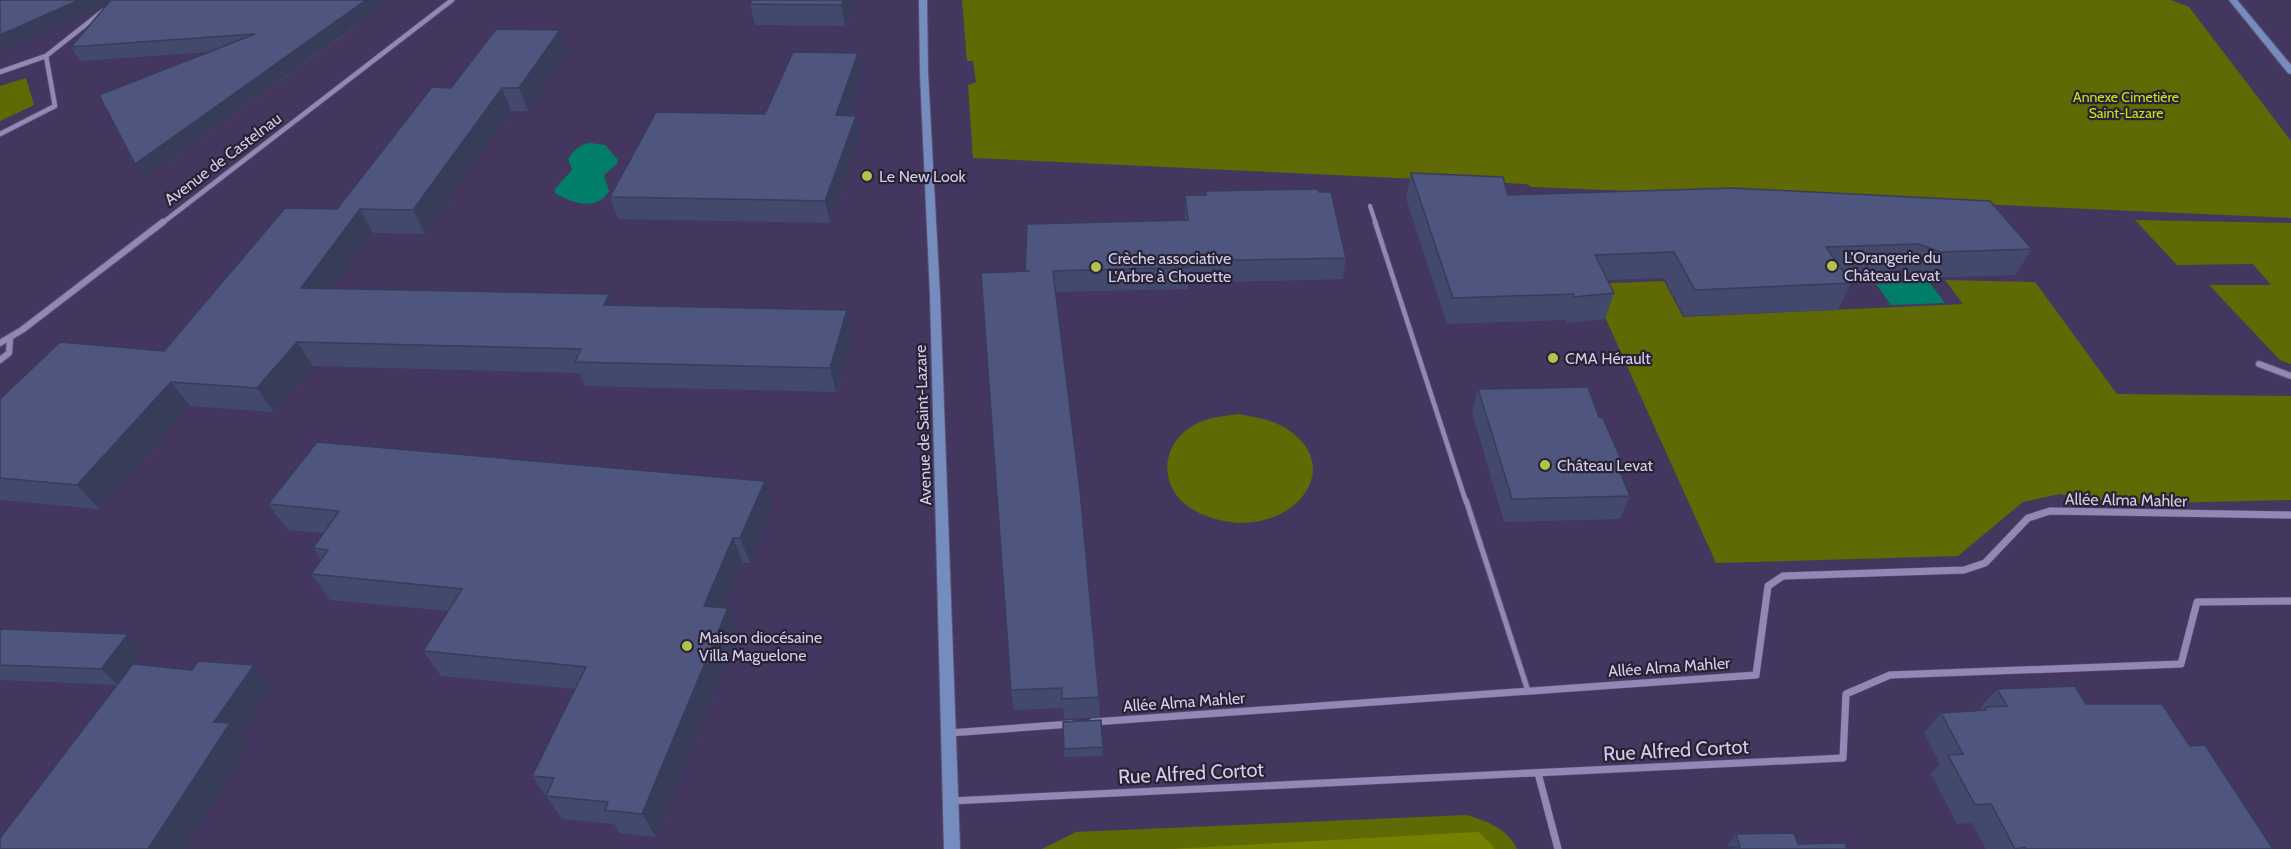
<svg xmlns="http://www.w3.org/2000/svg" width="2291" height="849" font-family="Cabin,sans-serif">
	<rect width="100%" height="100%" fill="#43375f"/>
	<!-- green -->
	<g fill="#5f6a04">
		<path d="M962,0H2171L2189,7L2291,141V218L1682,191L1680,193L1532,187L1526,184L973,158L968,85L976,82L973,61H967Z"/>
		<path d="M26,78L34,105L0,121V86Z"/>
		<path d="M2135,220L2291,223V364L2280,360L2209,285H2271L2253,264L2177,265Z"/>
		<path d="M1945,280L2035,282L2117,394L2291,396V500L2122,504L2060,494L2023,502L1958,556L1716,563L1590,284L1664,281L1683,317L1963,304Z"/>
		<path d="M1239,414C1253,417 1269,419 1282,426C1345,462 1302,524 1240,523C1221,522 1200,516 1185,504C1157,480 1164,442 1194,425C1208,417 1224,416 1239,414Z"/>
		<path d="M1467,815C1488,822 1507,828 1517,849H1042L1076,832Z"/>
	</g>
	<!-- forest -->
	<path fill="#758200" d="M1479,832L1495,849H1171Z"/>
	<!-- water -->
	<g fill="#007e6a">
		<path d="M590,143L605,145L618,160L616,165L604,175L609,191C596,212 572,203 555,193V189L572,170L568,159C574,150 580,144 590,143Z"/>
		<path d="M1929,282L1945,303L1891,305L1876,284Z"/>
	</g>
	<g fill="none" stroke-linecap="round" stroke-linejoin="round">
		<!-- lane-far2 casing -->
		<g stroke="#5d5274" stroke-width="5">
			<path id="lane-far2" d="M1370,206L1376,224"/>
		</g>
		<!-- lane-far1 casing -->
		<g stroke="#5d5274" stroke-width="6">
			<path id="lane-far1" d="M1375,222L1466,502"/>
		</g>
		<!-- lane casing -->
		<g stroke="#5d5274" stroke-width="7">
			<path id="lane" d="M1466,500L1528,691"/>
		</g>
		<!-- street-far2 casing -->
		<g stroke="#5d5274" stroke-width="6">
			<g id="street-far2">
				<path d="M0,72L46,56L103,11"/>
				<path d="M0,134L55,106L46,56"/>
				<path d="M161,224L452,0"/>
			</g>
		</g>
		<!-- street-far1 casing -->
		<g stroke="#5d5274" stroke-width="8">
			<g id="street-far1">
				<path d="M0,343L22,330L163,222"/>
				<path d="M0,360L9,353L10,339"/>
				<path d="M2259,364L2291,376"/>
			</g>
		</g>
		<!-- street casing -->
		<g stroke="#5d5274" stroke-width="8">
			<g id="street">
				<path d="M1093,722L1756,675L1768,586L1783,576L1964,570L1985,563L2028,518L2050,511L2291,515"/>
				<path d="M949,733L1071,724"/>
				<path d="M1538,773L1558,849"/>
				<path d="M951,801L1843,758L1846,694L1890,675L2181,664L2197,602L2291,601"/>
			</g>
		</g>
		<!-- secondary casing -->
		<g stroke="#5d5274" stroke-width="2">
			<g id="secondary">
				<path d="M919,0H927L928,73L940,295L960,849H944L930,295L920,73Z"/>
				<path d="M2229,0H2237L2291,65V74L2288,73Z"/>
			</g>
		</g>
		<!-- lane-far2 -->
		<use href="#lane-far2" stroke="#9387b5" stroke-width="4"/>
		<!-- lane-far1 -->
		<use href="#lane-far1" stroke="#9387b5" stroke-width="4.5"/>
		<!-- lane -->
		<use href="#lane" stroke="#9387b5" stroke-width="5"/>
		<!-- street-far2 -->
		<use href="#street-far2" stroke="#9387b5" stroke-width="4.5"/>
		<!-- street-far1 -->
		<use href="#street-far1" stroke="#9387b5" stroke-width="6"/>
		<!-- street -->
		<use href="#street" stroke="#9387b5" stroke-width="7"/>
		<!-- secondary -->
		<use href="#secondary" fill="#748dbe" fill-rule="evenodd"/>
	</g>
	<!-- wall -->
	<g fill="#43496d">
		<path d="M856,0L845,26L755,25L750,4Z"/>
		<path d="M355,27L144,178L210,52L80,61L71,47Z"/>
		<path d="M560,30L568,52L528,111H511L425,234L373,233L333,289L609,294L614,306L847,310L852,335L836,392L585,386L579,373L313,366L274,412L190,406L99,509L0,500V399L164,351L337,209L451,88Z"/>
		<path d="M862,74L848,115L856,116L860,137L830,223L618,219L610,197L765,114Z"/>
		<path d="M1411,173L1508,195L2032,249L2015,275L1926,278L1904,270L1844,272L1851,283L1838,310L1684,316L1664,278L1608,280L1614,293L1605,319L1566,323L1565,320L1447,324L1406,198Z"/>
		<path d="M1319,192L1346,258L1343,279L1188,283V289L1055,292L1099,697L1100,717L1064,719L1063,708L1014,710L1011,690L1025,271L1185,220V195Z"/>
		<path d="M1478,389L1599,417L1622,462L1619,469L1630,496L1620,519L1504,522L1472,412Z"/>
		<path d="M268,504L773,506L750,563H743L724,608H728L738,633L656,837L620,833L614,824L562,819L532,776L575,689L441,676L423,651L448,611L330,600L311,574L321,560L313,548L323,533L288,530Z"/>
		<path d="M0,629L144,650L118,685L0,680Z"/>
		<path d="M1997,689L2086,704L2190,746L2273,849H1986L1972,823L1957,824L1931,774L1940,764L1924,733L1941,713L1980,711L1979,709Z"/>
		<path d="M1101,720L1103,756L1064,757V749Z"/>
		<path d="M1736,834L1798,844L1726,848Z"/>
	</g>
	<!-- shaded-wall -->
	<g fill="#373c59">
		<path d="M79,0H111L103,6L0,52V35Z"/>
		<path d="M366,0H391L144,178L135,164Z"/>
		<path d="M844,0H856L845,26L841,5Z"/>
		<path d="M560,30L568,52L528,111L519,88Z"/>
		<path d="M858,53L862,74L841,136L836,115Z"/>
		<path d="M502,88L511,111L425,234L413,210Z"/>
		<path d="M856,116L860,137L830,223L825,201Z"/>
		<path d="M360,209L373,233L316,313L301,288Z"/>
		<path d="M609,294L618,318L604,305Z"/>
		<path d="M847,310L852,335L836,392L830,368Z"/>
		<path d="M297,342L313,366L274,412L257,388Z"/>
		<path d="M171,382L190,406L99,509L77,485Z"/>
		<path d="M765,481L773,506L750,563L740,538Z"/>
		<path d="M733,538L743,563L715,631L704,606Z"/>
		<path d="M728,608L738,633L656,837L642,814Z"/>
		<path d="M128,634L144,650L118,685L101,669Z"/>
		<path d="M254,665L273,687L241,735L251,744L185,849H148L214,722Z"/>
	</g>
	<!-- building -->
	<g fill="#4e557f" stroke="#373c59" stroke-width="1.5">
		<path d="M0,0H79L0,35Z"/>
		<path d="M111,0H366L135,164L99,95L255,34L71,47Z"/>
		<path d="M752,0H844L841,5L750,4Z"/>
		<path d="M496,29L560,30L519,88H502L413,210L360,209L301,288L609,294L604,305L847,310L830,368L575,362L581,349L297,342L257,388L171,382L77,485L0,478V399L60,342L164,351L285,208L337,209L432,87L451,88Z"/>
		<path d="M793,52L858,53L836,115L856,116L825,201L610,197L656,112L765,114Z"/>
		<path d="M1411,173L1503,177L1508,195L1732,188L1990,201L2032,249L1941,252L1918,244L1826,247L1851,283L1695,290L1674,252L1595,255L1614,293L1574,297L1573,294L1453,298Z"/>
		<path d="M1318,189L1319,192H1331L1346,258L1188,261L1189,267L1053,271L1080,490L1099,697L1062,699V688L1011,690L981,273L1030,271H1025L1027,224L1188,220L1185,195H1206V191Z"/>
		<path d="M1588,387L1599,417L1603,418L1622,462H1616L1630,496L1512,499L1478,389Z"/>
		<path d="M317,442L765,481L740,538H733L704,606L728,608L642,814L605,810L608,802L546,796L554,778L532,776L586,667L423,651L462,589L311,574L328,550L313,548L339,511L268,504Z"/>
		<path d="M0,629L128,634L101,669L0,665Z"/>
		<path d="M198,661L254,665L214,722L230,723L148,849H0V838L133,664L192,670Z"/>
		<path d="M2075,686L2086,704H2162L2190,746L2205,745L2273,849H2026L2025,847L2015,849L1991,804L1975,805L1948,755L1963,754L1941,713L1986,710V707L2007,706L1997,689Z"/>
		<path d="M1101,720L1103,747L1064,749L1063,722Z"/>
		<path d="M1794,833L1798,844L1845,843L1847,849H1694L1740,847L1736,834Z"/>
	</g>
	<!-- markers -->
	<g fill="#b2c34c" stroke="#272235" stroke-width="2">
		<circle cx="867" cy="176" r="6"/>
		<circle cx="1832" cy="266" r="6"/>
		<circle cx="1096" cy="267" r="6"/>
		<circle cx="1553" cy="358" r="6"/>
		<circle cx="1545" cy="465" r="6"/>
		<circle cx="687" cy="646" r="6"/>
	</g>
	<g text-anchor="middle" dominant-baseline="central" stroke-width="4.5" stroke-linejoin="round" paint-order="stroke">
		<!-- far-park labels -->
		<g font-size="14" fill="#cce116" stroke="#272235">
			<text x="2126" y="97">Annexe Cimetière<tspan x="2126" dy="16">Saint-Lazare</tspan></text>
		</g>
		<!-- street labels -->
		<g font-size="16" fill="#d3cde6" stroke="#272235">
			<text transform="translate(223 159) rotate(-37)">Avenue de Castelnau</text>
			<text transform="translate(923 425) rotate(-92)">Avenue de Saint-Lazare</text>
			<text transform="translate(2126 500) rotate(1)">Allée Alma Mahler</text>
			<text transform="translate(1669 667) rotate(-4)">Allée Alma Mahler</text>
			<text transform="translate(1184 702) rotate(-4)">Allée Alma Mahler</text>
		</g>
		<!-- poi labels -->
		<g font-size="16" fill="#d3cde6" stroke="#272235" text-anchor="start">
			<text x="879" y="176">Le New Look</text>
			<text x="1844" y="257">L'Orangerie du<tspan x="1844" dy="18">Château Levat</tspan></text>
			<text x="1108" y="258">Crèche associative<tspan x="1108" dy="18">L'Arbre à Chouette</tspan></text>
			<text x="1565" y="358">CMA Hérault</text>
			<text x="1557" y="465">Château Levat</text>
			<text x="699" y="637">Maison diocésaine<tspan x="699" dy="18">Villa Maguelone</tspan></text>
		</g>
		<!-- near-street labels -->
		<g font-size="20" fill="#d3cde6" stroke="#272235">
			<text transform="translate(1676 750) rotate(-3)">Rue Alfred Cortot</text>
			<text transform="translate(1191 773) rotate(-3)">Rue Alfred Cortot</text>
		</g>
	</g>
</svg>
